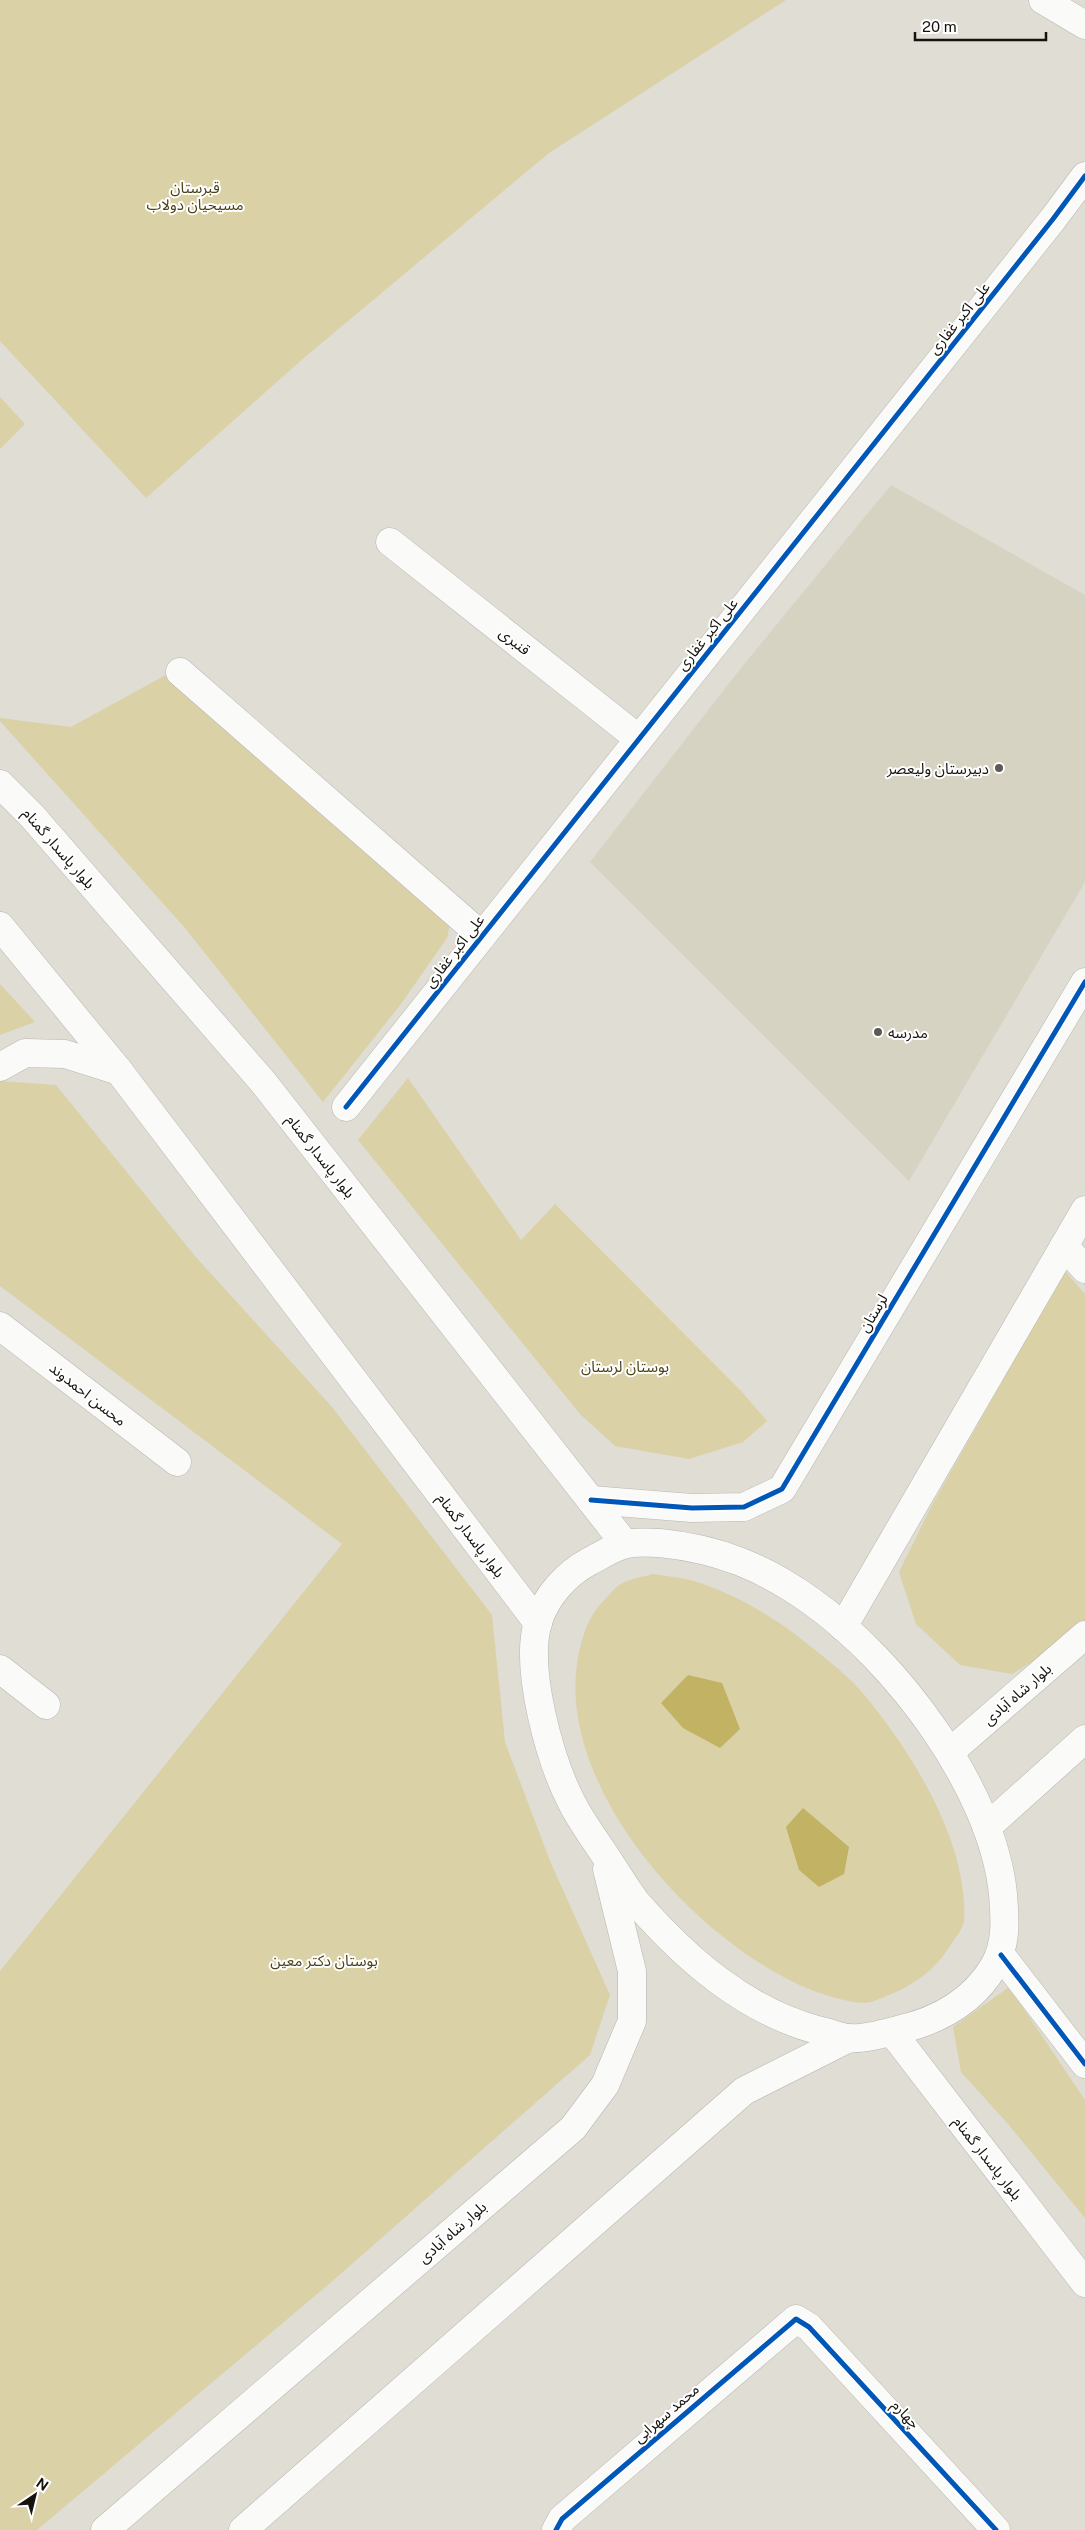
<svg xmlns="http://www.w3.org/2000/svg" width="1085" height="2530" font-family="'Public Sans','Noto Sans Arabic',sans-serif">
	<rect width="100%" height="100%" fill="#dfddd4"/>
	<!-- built -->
	<path fill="#d7d3c2" d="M891,485L1085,595V882L909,1181L590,862L741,668Z"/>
	<!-- green -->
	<g fill="#dbd1a7">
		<path d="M0,0H786L549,153L305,357L146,498L0,341Z"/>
		<path d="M0,397L25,424L0,449Z"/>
		<path d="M173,671L452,914L447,938L401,1004L323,1102L185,928L0,721V718L71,727Z"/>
		<path d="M0,984L35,1022L0,1035Z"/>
		<path d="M408,1078L521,1240L555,1204L741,1391L767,1421L743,1442L689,1459L615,1446L580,1414L358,1140Z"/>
		<path d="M0,1081L56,1085L195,1256L332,1407L492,1615L505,1742L550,1861L610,1995L590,2055L329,2284L37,2530H0V1971L342,1544L0,1286Z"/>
		<path d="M1065,1271L1085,1294V1624L1061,1644L1012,1674L960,1665L916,1624L899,1572L932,1505Z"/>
		<path d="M653,1574C665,1576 678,1577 690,1580C733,1592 776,1618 810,1646C829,1661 851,1678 866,1697C911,1752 960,1830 964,1903C964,1908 965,1916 964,1921C963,1928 956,1937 952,1943C932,1975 909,1988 874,2001C860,2007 828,1996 814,1991C697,1946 547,1781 580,1648C586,1624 592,1612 609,1595C613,1590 618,1585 623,1583C632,1578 644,1577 653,1574Z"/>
		<path d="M1009,1987L1085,2100V2218L1008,2124L961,2072L953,2027Z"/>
	</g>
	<!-- water -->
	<g fill="#c2b263">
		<path d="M688,1675L722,1683L740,1729L720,1748L683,1728L661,1703Z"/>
		<path d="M803,1808L849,1847L844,1874L819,1887L799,1870L786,1827Z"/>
	</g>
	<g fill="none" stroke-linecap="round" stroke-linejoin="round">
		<!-- minor casing -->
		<g stroke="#b8b7b0" stroke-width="29">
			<g id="minor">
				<path d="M1043,0L1085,25"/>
				<path d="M390,542L639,739"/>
				<path d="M180,672L482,936"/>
				<path d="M0,1067L25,1053L65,1054L119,1071"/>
				<path d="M346,1107L1053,219L1085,176"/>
				<path d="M1064,1246L1085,1269"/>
				<path d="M0,1326L177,1462"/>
				<path d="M591,1500L692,1508L744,1507L782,1489L1085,982"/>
				<path d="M843,1627L1085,1210"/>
				<path d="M0,1669L46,1705"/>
				<path d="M556,2530L562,2519L796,2319L809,2327L996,2530"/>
			</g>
		</g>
		<!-- major casing -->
		<g stroke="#b8b7b0" stroke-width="29">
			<g id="major">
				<path d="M0,784L32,816L263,1082L625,1544"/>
				<path d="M0,926L119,1071L538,1623"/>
				<path d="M660,1543C719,1549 763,1567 811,1601C897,1662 992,1788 1003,1894C1005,1919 1007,1944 994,1966C973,2002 937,2021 898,2030C883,2034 861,2040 846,2038C837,2036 827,2032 817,2030C744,2010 686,1959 637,1903C628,1892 620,1878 612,1866C599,1845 583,1825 572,1803C550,1761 524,1668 538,1622C546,1596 566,1574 590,1561C600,1556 612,1548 623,1545C634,1541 649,1543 660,1543Z"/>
				<path d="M950,1752L1085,1635"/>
				<path d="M987,1827L1085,1739"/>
				<path d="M1001,1955L1085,2064"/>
				<path d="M892,2032L1085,2283"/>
				<path d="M105,2530L573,2128L605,2085L632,2021V1971L607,1869"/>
				<path d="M243,2530L744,2091L849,2038"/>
			</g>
		</g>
		<!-- minor -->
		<use href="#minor" stroke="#fafaf9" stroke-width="28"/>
		<!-- major -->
		<use href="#major" stroke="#fafaf9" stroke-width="28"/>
		<!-- cycleway casing -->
		<g stroke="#fff" stroke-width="8">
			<g id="cycleway">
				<path d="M346,1107L1053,219L1085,176"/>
				<path d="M591,1500L692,1508L744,1507L782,1489L1085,982"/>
				<path d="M1001,1955L1085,2064"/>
				<path d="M556,2530L562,2519L796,2319L809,2327L996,2530"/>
			</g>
		</g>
		<!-- cycleway -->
		<use href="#cycleway" stroke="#0057b8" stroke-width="5"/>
	</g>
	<!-- markers -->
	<g fill="#5c5a53" stroke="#fff" stroke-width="2">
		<circle cx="999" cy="768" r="5"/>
		<circle cx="878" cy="1032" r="5"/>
	</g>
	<g text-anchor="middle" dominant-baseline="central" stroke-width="4" stroke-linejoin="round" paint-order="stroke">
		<!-- park labels -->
		<g font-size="15" fill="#4b4115" stroke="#fff">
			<text x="195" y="187">قبرستان<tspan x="195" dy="17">مسیحیان دولاب</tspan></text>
			<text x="625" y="1366">بوستان لرستان</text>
			<text x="324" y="1960">بوستان دکتر معین</text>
		</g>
		<!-- street labels -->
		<g font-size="15" fill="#15130d" stroke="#fff">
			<text transform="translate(959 318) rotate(-51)">علی اکبر غفاری</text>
			<text transform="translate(707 634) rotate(-51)">علی اکبر غفاری</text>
			<text transform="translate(515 641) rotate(38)">قنبری</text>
			<text transform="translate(59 848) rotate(49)">بلوار پاسدار گمنام</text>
			<text transform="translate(454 951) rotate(-52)">علی اکبر غفاری</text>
			<text transform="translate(321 1156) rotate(52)">بلوار پاسدار گمنام</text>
			<text transform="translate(873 1313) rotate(-59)">لرستان</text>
			<text transform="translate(88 1394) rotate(38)">محسن احمدوند</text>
			<text transform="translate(471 1535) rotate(53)">بلوار پاسدار گمنام</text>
			<text transform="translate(1017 1694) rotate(-41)">بلوار شاه آبادی</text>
			<text transform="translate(988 2158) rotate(52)">بلوار پاسدار گمنام</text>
			<text transform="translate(452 2232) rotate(-41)">بلوار شاه آبادی</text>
			<text transform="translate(666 2413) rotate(-41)">محمد سهرابی</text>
			<text transform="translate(906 2414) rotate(47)">چهارم</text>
		</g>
		<!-- poi labels -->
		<g font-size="15" fill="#15130d" stroke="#fff" text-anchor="end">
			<text x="989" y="768">دبیرستان ولیعصر</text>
			<text x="888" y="1032" text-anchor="start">مدرسه</text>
		</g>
	</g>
	<!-- north arrow -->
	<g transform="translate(35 2495) rotate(35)" stroke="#ffffff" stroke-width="4" paint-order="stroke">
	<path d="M0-4L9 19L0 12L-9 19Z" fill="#15130d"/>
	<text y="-8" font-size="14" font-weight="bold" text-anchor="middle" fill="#15130d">N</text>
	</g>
	<!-- scale -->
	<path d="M915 32v8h131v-8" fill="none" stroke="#15130d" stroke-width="2.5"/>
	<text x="922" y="32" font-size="15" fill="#15130d" stroke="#ffffff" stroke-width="4" paint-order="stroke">20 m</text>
</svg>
